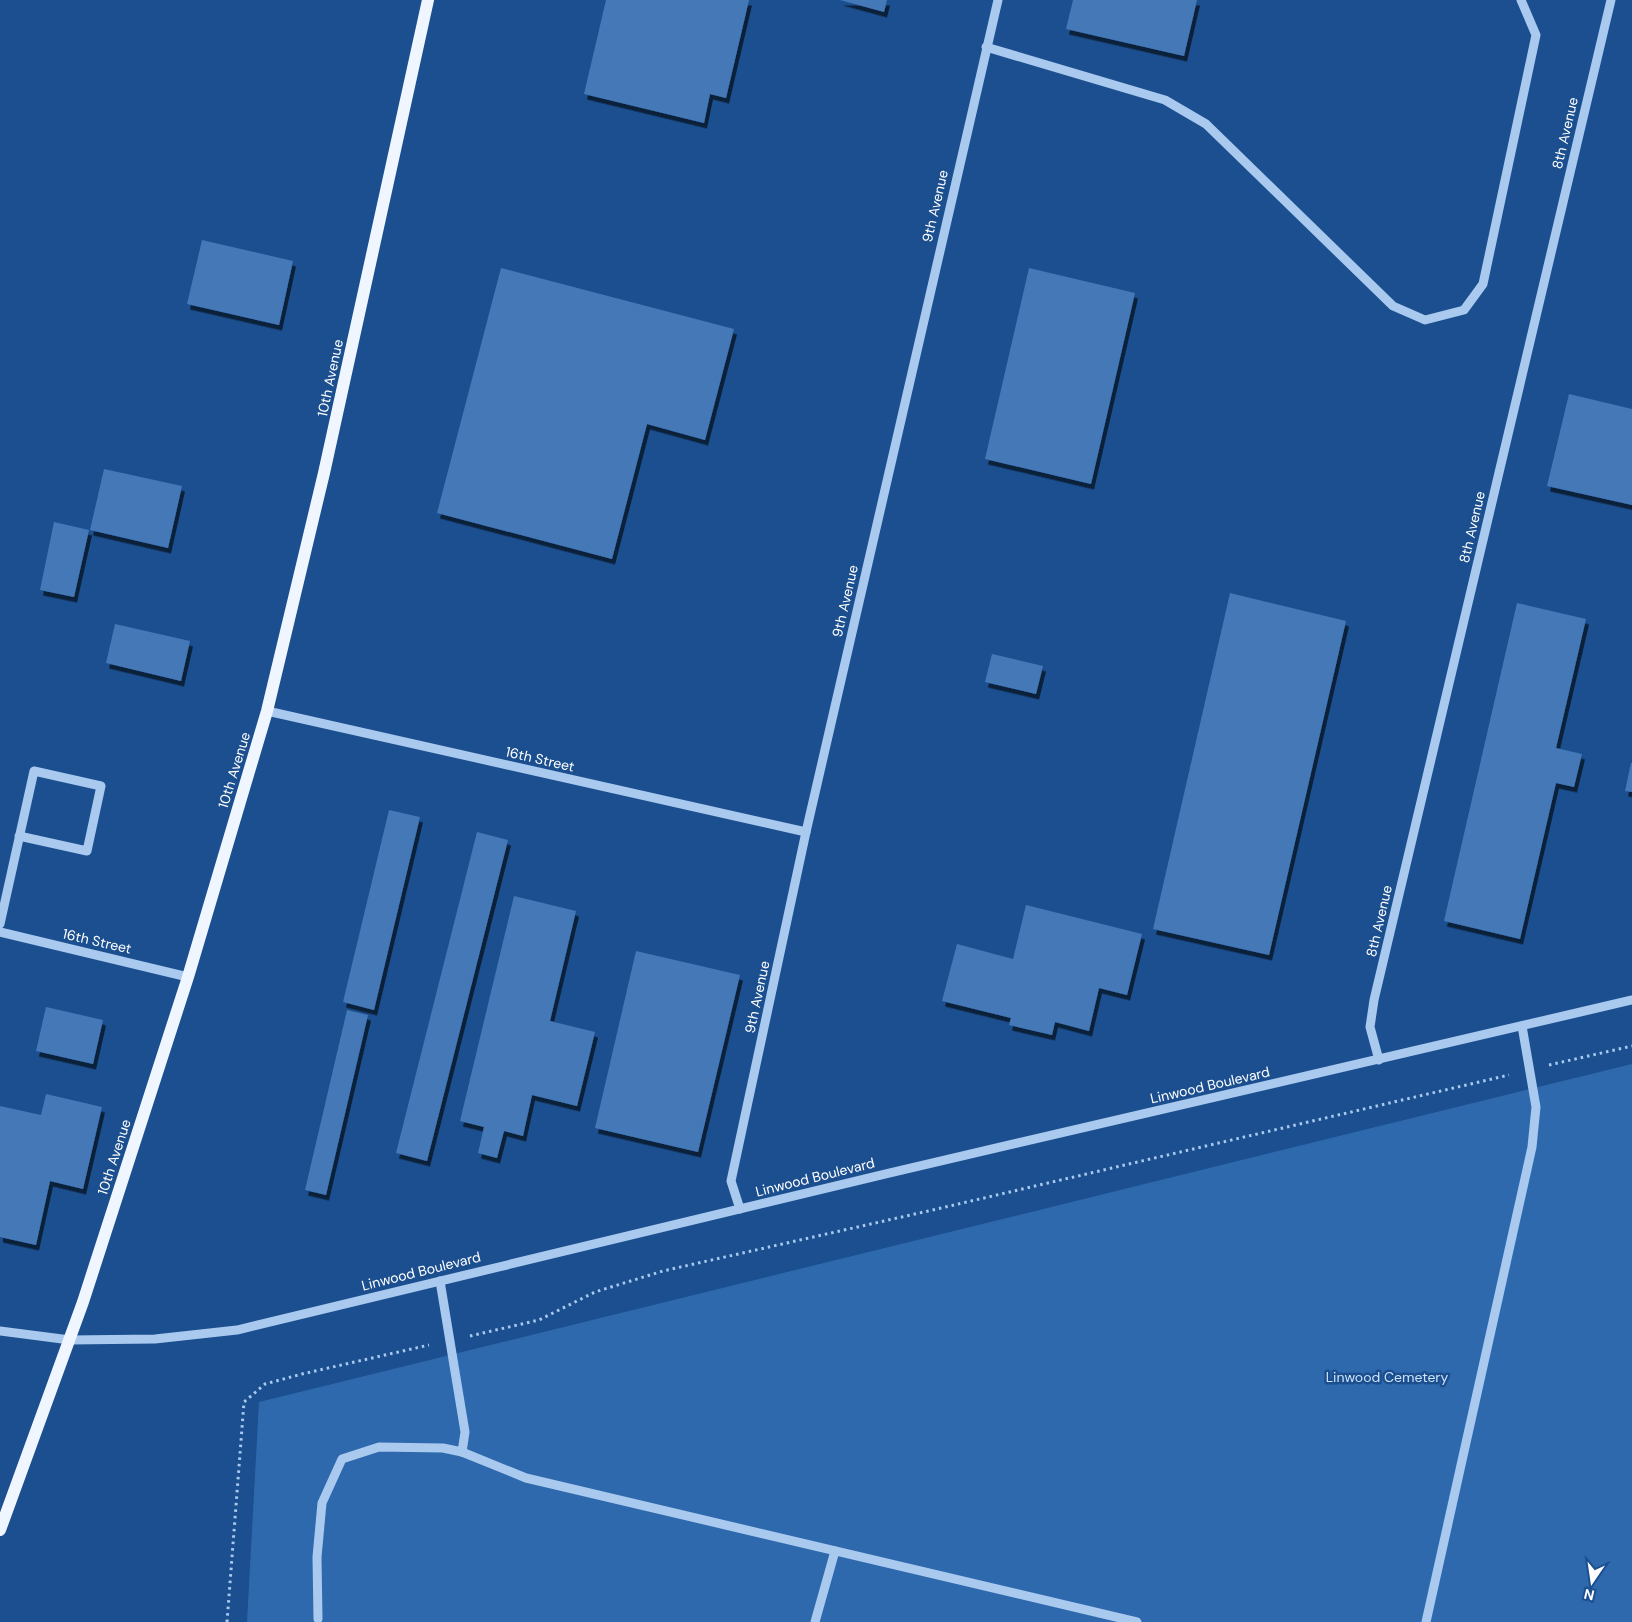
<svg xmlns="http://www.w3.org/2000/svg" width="1632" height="1622" font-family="'DM Sans',sans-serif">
	<defs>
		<filter id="shadow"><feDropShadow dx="3" dy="5.5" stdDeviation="0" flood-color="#0009"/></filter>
	</defs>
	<rect width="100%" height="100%" fill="#1b4f8f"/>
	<!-- green -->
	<path fill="#2e69ad" d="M1632,1064V1622H247L259,1402Z"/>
	<!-- building -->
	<g fill="#4478b7" filter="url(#shadow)">
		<path d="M606,0H749L726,98L710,94L704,123L584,94Z"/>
		<path d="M840,0H887L884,12Z"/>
		<path d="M1073,0H1197L1184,56L1066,29Z"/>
		<path d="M202,240L293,261L279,325L187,304Z"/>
		<path d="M501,268L734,329L705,440L647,424L612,559L437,513Z"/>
		<path d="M1029,268L1135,293L1091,484L985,459Z"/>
		<path d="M1569,394L1632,409V505L1547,486Z"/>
		<path d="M104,469L182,486L168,548L90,530Z"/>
		<path d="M54,522L89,530L74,597L40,590Z"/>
		<path d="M1230,593L1346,621L1269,955L1153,929Z"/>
		<path d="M1517,603L1586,619L1556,748L1582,754L1574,787L1556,783L1520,939L1444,921Z"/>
		<path d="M115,624L190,641L181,681L106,663Z"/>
		<path d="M992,654L1043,666L1036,694L985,682Z"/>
		<path d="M1631,763H1632V792L1625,791Z"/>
		<path d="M389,810L420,817L374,1010L343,1002Z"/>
		<path d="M477,832L508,840L427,1161L396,1153Z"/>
		<path d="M514,896L576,911L550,1021L595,1032L577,1106L532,1095L523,1136L504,1131L497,1158L478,1153L484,1127L460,1121Z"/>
		<path d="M1026,905L1142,934L1127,995L1099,988L1089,1031L1055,1022L1052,1035L1009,1025L1011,1018L942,1001L957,944L1013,959Z"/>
		<path d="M636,951L740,975L698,1152L595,1128Z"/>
		<path d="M46,1007L103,1020L93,1064L36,1051Z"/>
		<path d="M347,1010L368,1015L326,1195L305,1190Z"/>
		<path d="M46,1094L102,1107L83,1189L50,1181L36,1245L0,1237V1106L41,1115Z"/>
	</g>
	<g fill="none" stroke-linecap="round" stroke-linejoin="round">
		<!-- path -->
		<g stroke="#a9c9ee" stroke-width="3" stroke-dasharray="2.5 4" stroke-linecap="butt">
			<path d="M1549,1065L1632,1046"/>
			<path d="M470,1336L539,1320L595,1292L663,1271L937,1209L1509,1075"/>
			<path d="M227,1622L244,1402L265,1384L302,1374L429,1345"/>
		</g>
		<!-- minor -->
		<g stroke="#a9c9ee" stroke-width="9">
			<path d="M986,47L1165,100L1206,124L1393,306L1425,320L1464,310L1483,284L1536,35L1521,0"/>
			<path d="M267,711L806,832"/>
			<path d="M0,924L34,771L101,786L87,851L19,836"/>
			<path d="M0,932L188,977"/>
			<path d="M1379,1060L1370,1027L1374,1000L1611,0"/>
			<path d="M740,1209L731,1181L806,832L998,0"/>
			<path d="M440,1281L465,1432L462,1452L526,1478L1137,1622"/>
			<path d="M0,1331L70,1340L155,1339L237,1330L889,1173L1632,1000"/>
			<path d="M318,1619L317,1557L322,1503L342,1459L379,1447L443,1448L462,1452"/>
			<path d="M815,1622L835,1551"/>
			<path d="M1426,1622L1532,1147L1536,1107L1522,1026"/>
		</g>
		<!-- major -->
		<path stroke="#f0f6ff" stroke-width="12" d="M0,1530L83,1302L188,977L267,711L324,473L428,0"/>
	</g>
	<g text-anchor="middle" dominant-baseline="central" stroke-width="5" stroke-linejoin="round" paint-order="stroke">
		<!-- street labels -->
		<g font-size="14" fill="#fff" stroke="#1b4f8f">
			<text transform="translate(1565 133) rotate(-77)">8th Avenue</text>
			<text transform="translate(935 206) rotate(-77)">9th Avenue</text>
			<text transform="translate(330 378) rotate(-78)">10th Avenue</text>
			<text transform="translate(1472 527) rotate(-77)">8th Avenue</text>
			<text transform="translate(845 601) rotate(-77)">9th Avenue</text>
			<text transform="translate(540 759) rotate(13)">16th Street</text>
			<text transform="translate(234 770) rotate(-73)">10th Avenue</text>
			<text transform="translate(1379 921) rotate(-77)">8th Avenue</text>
			<text transform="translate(97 941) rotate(13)">16th Street</text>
			<text transform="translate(757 997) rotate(-78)">9th Avenue</text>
			<text transform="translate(1210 1085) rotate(-13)">Linwood Boulevard</text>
			<text transform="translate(114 1157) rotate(-72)">10th Avenue</text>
			<text transform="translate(815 1177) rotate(-14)">Linwood Boulevard</text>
			<text transform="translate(421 1271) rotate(-14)">Linwood Boulevard</text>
		</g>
		<!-- park labels -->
		<g font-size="14" fill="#cfe3fa" stroke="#1b4f8f">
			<text x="1387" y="1377">Linwood Cemetery</text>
		</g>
	</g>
	<!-- north arrow -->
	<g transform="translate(1592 1582) rotate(193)" stroke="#1b4f8f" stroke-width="4" paint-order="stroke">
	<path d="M0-4L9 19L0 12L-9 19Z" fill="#ffffff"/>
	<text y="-8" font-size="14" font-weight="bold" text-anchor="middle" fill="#ffffff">N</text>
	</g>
</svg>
